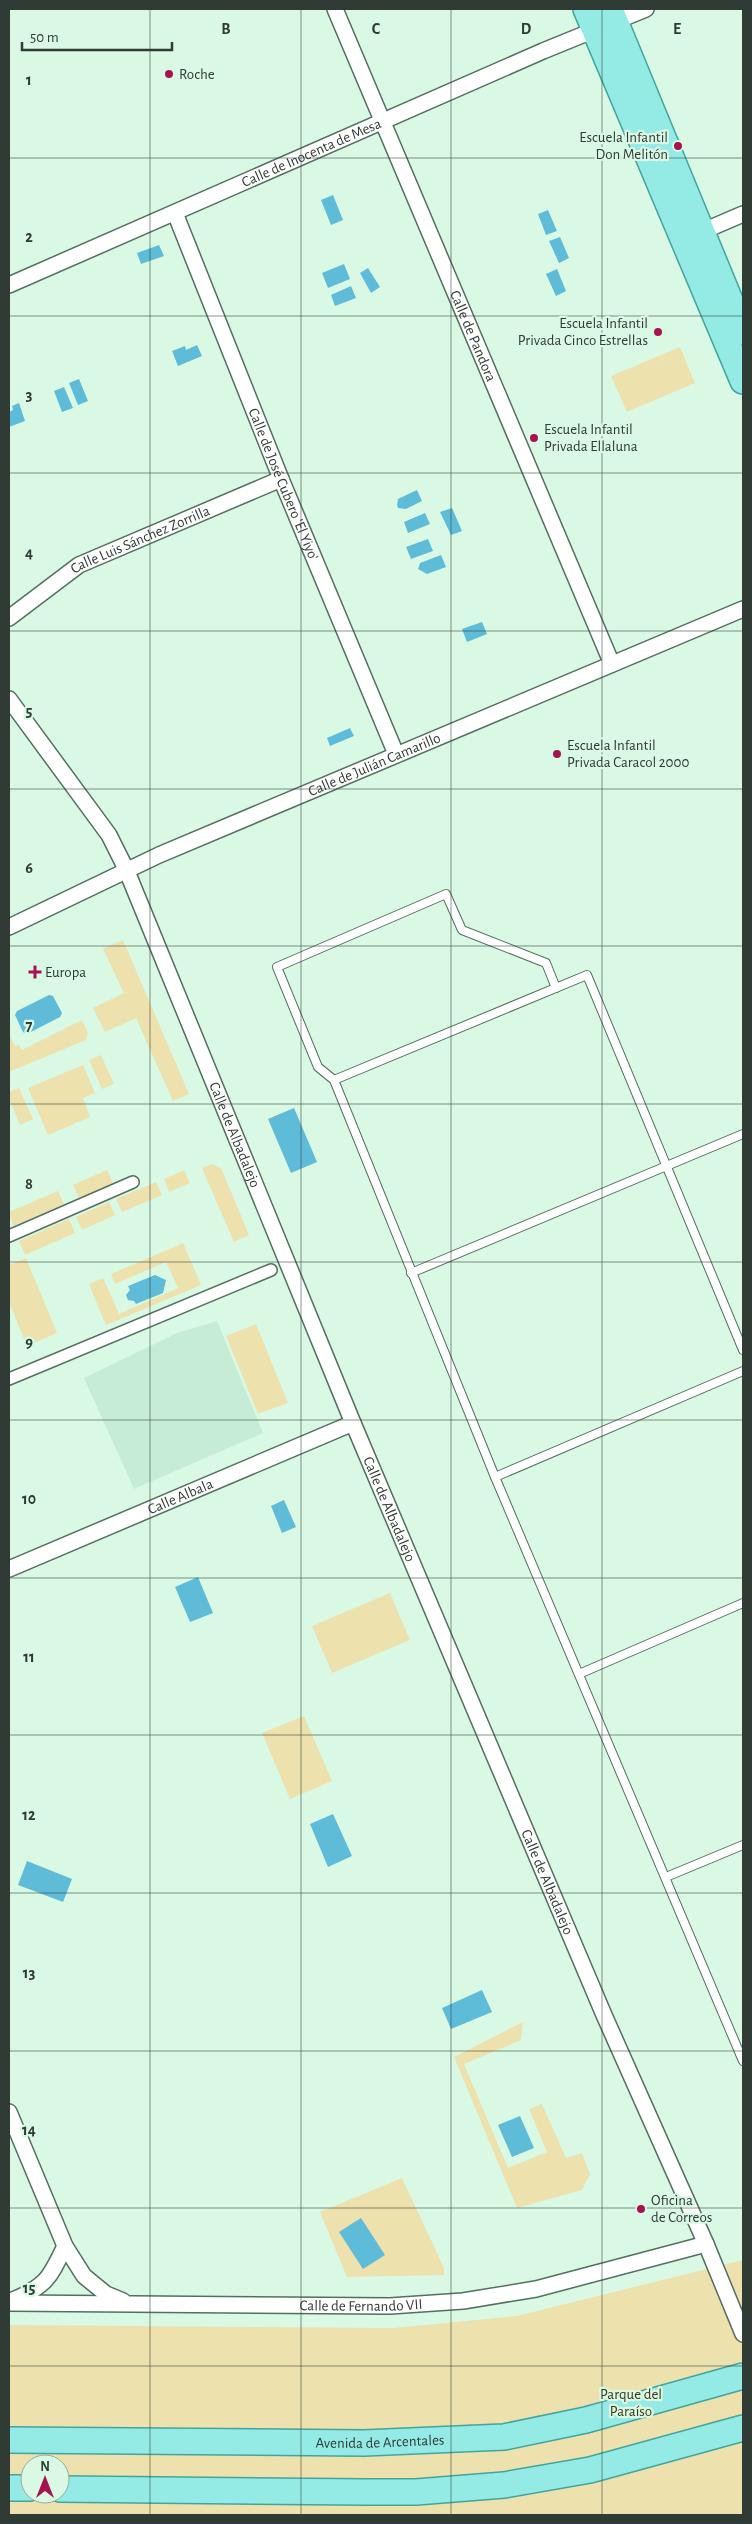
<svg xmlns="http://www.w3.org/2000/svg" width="752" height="2524" font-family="'Alegreya Sans',sans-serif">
	<rect width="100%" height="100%" fill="#d9f9e5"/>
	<!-- built -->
	<path fill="#c6ecd5" d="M217,1321L263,1433L134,1489L84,1378L177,1333Z"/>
	<!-- green -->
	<g fill="#ede1ad" fill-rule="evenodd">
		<path d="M680,347L695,383L627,412L611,376Z"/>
		<path d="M123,940L189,1094L173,1101L136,1018L105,1032L93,1008L124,993L103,949Z"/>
		<path d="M82,1020L88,1033L86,1040L9,1072V1034L15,1046L19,1045L22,1050Z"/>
		<path d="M101,1055L114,1084L102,1089L89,1060Z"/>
		<path d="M83,1065L95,1093L83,1098L90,1117L48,1135L28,1088Z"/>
		<path d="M19,1088L33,1119L20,1125L9,1098V1092Z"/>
		<path d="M212,1164L221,1168L249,1235L234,1242L202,1168Z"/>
		<path d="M107,1170L113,1183L79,1198L73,1185Z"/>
		<path d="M184,1170L190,1183L169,1192L164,1179Z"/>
		<path d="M156,1182L162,1195L122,1212L116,1199Z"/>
		<path d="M58,1191L64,1204L13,1226L9,1212Z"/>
		<path d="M109,1202L115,1215L82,1230L76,1217Z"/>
		<path d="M69,1219L75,1233L25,1255L19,1241Z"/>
		<path d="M183,1243L201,1285L106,1325L89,1284L103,1278L119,1314L178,1288L166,1262L115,1284L111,1274Z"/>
		<path d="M26,1258L57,1333L27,1346L9,1302V1265Z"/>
		<path d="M256,1324L288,1403L258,1414L226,1336Z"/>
		<path d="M390,1593L410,1640L332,1673L312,1626Z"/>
		<path d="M304,1716L332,1781L290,1799L262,1733Z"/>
		<path d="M523,2022L521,2040L464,2064L508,2168L547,2152L529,2109L542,2104L566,2158L582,2153L590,2174L582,2190L517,2208L454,2057Z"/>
		<path d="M402,2178L444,2268V2275L347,2277L320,2212Z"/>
		<path d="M743,2260V2514L9,2515V2325L393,2328L517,2316ZM30,2464H60V2494H30Z"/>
	</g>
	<!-- water -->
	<g fill="#5fbcd8">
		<path d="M333,195L343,220L331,225L321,200Z"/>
		<path d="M548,210L557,231L546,235L538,214Z"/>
		<path d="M560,237L569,258L559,263L549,241Z"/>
		<path d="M159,245L164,256L141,264L137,253Z"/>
		<path d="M344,264L350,279L328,288L322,273Z"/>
		<path d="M368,268L380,287L371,293L360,273Z"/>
		<path d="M557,269L566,291L556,296L546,274Z"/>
		<path d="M351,286L356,298L335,306L331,295Z"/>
		<path d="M197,345L202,356L178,366L172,351L185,346L186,350Z"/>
		<path d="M79,379L88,401L78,405L69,383Z"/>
		<path d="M64,387L73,408L62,412L54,391Z"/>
		<path d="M19,403L25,421L9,427V412L13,410L12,406Z"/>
		<path d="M417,490L422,501L406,509L398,508L397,505L398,499Z"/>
		<path d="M452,508L462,531L451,535L440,512Z"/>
		<path d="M425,513L430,524L408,533L404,522Z"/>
		<path d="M428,539L433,551L411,559L406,547Z"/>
		<path d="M441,555L446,567L427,574L418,569L420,563Z"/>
		<path d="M482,622L487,634L467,642L462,629Z"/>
		<path d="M350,728L354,736L330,746L327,738Z"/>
		<path d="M49,995L53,996L62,1013L60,1017L27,1034L23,1032L15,1015L17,1011Z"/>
		<path d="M294,1108L317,1162L291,1173L268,1119Z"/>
		<path d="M155,1275L166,1280L163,1293L136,1304L134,1301L128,1300L126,1295L130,1290L128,1286Z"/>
		<path d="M284,1500L296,1527L282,1533L271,1506Z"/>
		<path d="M198,1577L213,1613L190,1622L175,1587Z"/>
		<path d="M333,1814L352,1856L328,1867L310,1824Z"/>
		<path d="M27,1861L72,1879L63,1902L18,1885Z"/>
		<path d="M482,1990L492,2012L451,2029L442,2008Z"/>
		<path d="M520,2116L534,2148L512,2157L498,2125Z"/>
		<path d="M361,2218L385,2255L363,2269L339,2232Z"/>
	</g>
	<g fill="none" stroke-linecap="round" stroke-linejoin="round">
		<!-- service casing -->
		<g stroke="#536f5e" stroke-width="10">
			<g id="service">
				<path d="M334,1080L318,1067L277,967L446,894L462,930L546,963L556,988"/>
				<path d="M411,1273L743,1134"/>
				<path d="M743,1350L587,975L334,1080L495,1477L743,2061"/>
				<path d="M495,1477L743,1371"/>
				<path d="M579,1674L743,1603"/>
				<path d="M666,1877L743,1845"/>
			</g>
		</g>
		<!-- pedestrian casing -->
		<g stroke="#536f5e" stroke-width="14">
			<g id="pedestrian">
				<path d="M9,1236L133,1182"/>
				<path d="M9,1379L271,1270"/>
			</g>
		</g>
		<!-- minor casing -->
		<g stroke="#536f5e" stroke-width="18">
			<g id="minor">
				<path id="s1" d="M335,9L612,664"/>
				<path id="s2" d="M175,213L281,479L396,754"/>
				<path d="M694,235L743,214"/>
				<path id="s3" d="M9,285L543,51L646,9"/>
				<path id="s4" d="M9,618L79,565L281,479"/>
				<path id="s5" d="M9,699L109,835L126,869L353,1423L604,2015L706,2244L743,2334"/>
				<path id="s6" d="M9,927L159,855L743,609"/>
				<path id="s7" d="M9,1569L353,1423"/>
				<path d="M9,2112L65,2246L84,2276L106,2294L123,2301"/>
				<path d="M13,2300C47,2286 50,2277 65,2246"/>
				<path id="s8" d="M9,2303L390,2306L463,2301L536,2289L706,2244"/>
			</g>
		</g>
		<!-- primary casing -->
		<g stroke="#42a59d" stroke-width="28">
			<g id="primary">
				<path d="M586,9L743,381"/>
				<path d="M610,9L743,332"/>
				<path id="s9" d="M9,2440L364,2443L504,2437L586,2420L743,2376"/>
				<path d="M9,2488H30"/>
				<path d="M60,2489L365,2492H416L504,2485L590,2470L743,2428"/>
			</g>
		</g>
		<!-- service -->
		<use href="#service" stroke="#fff" stroke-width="8"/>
		<!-- pedestrian -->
		<use href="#pedestrian" stroke="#fff" stroke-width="11"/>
		<!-- minor -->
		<use href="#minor" stroke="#fff" stroke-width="15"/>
		<!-- primary -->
		<use href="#primary" stroke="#94ebe6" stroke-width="25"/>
	</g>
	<!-- grid -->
	<path fill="none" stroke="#2f3b34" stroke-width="1" stroke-opacity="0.55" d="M150,9V2515M301,9V2515M451,9V2515M602,9V2515M9,158H743M9,316H743M9,473H743M9,631H743M9,789H743M9,946H743M9,1104H743M9,1262H743M9,1420H743M9,1578H743M9,1735H743M9,1893H743M9,2051H743M9,2208H743M9,2366H743"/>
	<!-- markers -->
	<g fill="#a61350" stroke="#d9f9e5" stroke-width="2">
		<circle cx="169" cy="74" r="5"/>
		<circle cx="678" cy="146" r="5"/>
		<circle cx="658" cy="332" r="5"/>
		<circle cx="534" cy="438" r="5"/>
		<circle cx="557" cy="754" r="5"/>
		<path d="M32.5 964.5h5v5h5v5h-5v5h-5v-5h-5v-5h5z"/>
		<circle cx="641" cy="2209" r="5"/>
	</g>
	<g text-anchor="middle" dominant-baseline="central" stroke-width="4.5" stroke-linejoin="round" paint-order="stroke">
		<!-- poi labels -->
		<g font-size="15" fill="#2f3b34" stroke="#d9f9e5" text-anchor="start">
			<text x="179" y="74">Roche</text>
			<text x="668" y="137" text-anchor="end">Escuela Infantil<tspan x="668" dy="17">Don Melitón</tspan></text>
			<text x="648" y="323" text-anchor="end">Escuela Infantil<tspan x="648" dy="17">Privada Cinco Estrellas</tspan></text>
			<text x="544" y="429">Escuela Infantil<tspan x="544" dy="17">Privada Ellaluna</tspan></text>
			<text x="567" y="745">Escuela Infantil<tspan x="567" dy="17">Privada Caracol 2000</tspan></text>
			<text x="45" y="972">Europa</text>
			<text x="651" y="2200">Oficina<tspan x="651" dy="17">de Correos</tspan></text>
		</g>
		<!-- street labels -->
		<g font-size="15" fill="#2f3b34" stroke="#d9f9e5">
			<text stroke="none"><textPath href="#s3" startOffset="330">Calle de Inocenta de Mesa</textPath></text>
			<text stroke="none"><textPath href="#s1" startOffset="355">Calle de Pandora</textPath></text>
			<text stroke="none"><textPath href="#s2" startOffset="292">Calle de José Cubero 'El Yiyo'</textPath></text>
			<text stroke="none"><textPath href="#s4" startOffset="154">Calle Luis Sánchez Zorrilla</textPath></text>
			<text stroke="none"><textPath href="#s6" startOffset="400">Calle de Julián Camarillo</textPath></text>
			<text stroke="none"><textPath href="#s5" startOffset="494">Calle de Albadalejo</textPath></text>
			<text stroke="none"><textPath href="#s7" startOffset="186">Calle Albala</textPath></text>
			<text stroke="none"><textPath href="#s5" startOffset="899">Calle de Albadalejo</textPath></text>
			<text stroke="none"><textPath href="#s5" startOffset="1304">Calle de Albadalejo</textPath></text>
			<text stroke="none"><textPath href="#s8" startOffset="352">Calle de Fernando VII</textPath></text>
			<text stroke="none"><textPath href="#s9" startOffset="371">Avenida de Arcentales</textPath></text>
		</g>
		<!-- park labels -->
		<g font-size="15" fill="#3f3716" stroke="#d9f9e5">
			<text x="631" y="2394">Parque del<tspan x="631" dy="17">Paraíso</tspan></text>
		</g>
	</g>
	<g font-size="16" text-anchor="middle" font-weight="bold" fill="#2f3b34" stroke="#d9f9e5" stroke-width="4.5" stroke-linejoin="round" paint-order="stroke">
		<text x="226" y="34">B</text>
		<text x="376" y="34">C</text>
		<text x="526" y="34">D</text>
		<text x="677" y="34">E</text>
		<text x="29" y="85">1</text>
		<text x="29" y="242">2</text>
		<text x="29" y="400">3</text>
		<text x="29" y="558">4</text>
		<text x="29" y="716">5</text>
		<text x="29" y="873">6</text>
		<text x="29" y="1031">7</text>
		<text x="29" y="1189">8</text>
		<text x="29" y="1347">9</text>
		<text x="29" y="1504">10</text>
		<text x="29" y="1662">11</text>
		<text x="29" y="1820">12</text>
		<text x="29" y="1978">13</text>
		<text x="29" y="2135">14</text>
		<text x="29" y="2293">15</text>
	</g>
	<!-- border -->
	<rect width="752" height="2524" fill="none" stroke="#2f3b34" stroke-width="20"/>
	<!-- north arrow -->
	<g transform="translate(45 2479)"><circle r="24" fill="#d9f9e5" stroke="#95ad9e"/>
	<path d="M0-4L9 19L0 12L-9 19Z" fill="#a61350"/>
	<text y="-8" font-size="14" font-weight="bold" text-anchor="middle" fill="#2f3b34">N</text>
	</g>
	<!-- scale -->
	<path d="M22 42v8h150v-8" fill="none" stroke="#2f3b34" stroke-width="2.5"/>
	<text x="30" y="42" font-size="15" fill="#2f3b34" stroke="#d9f9e5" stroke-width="4" paint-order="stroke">50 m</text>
</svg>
